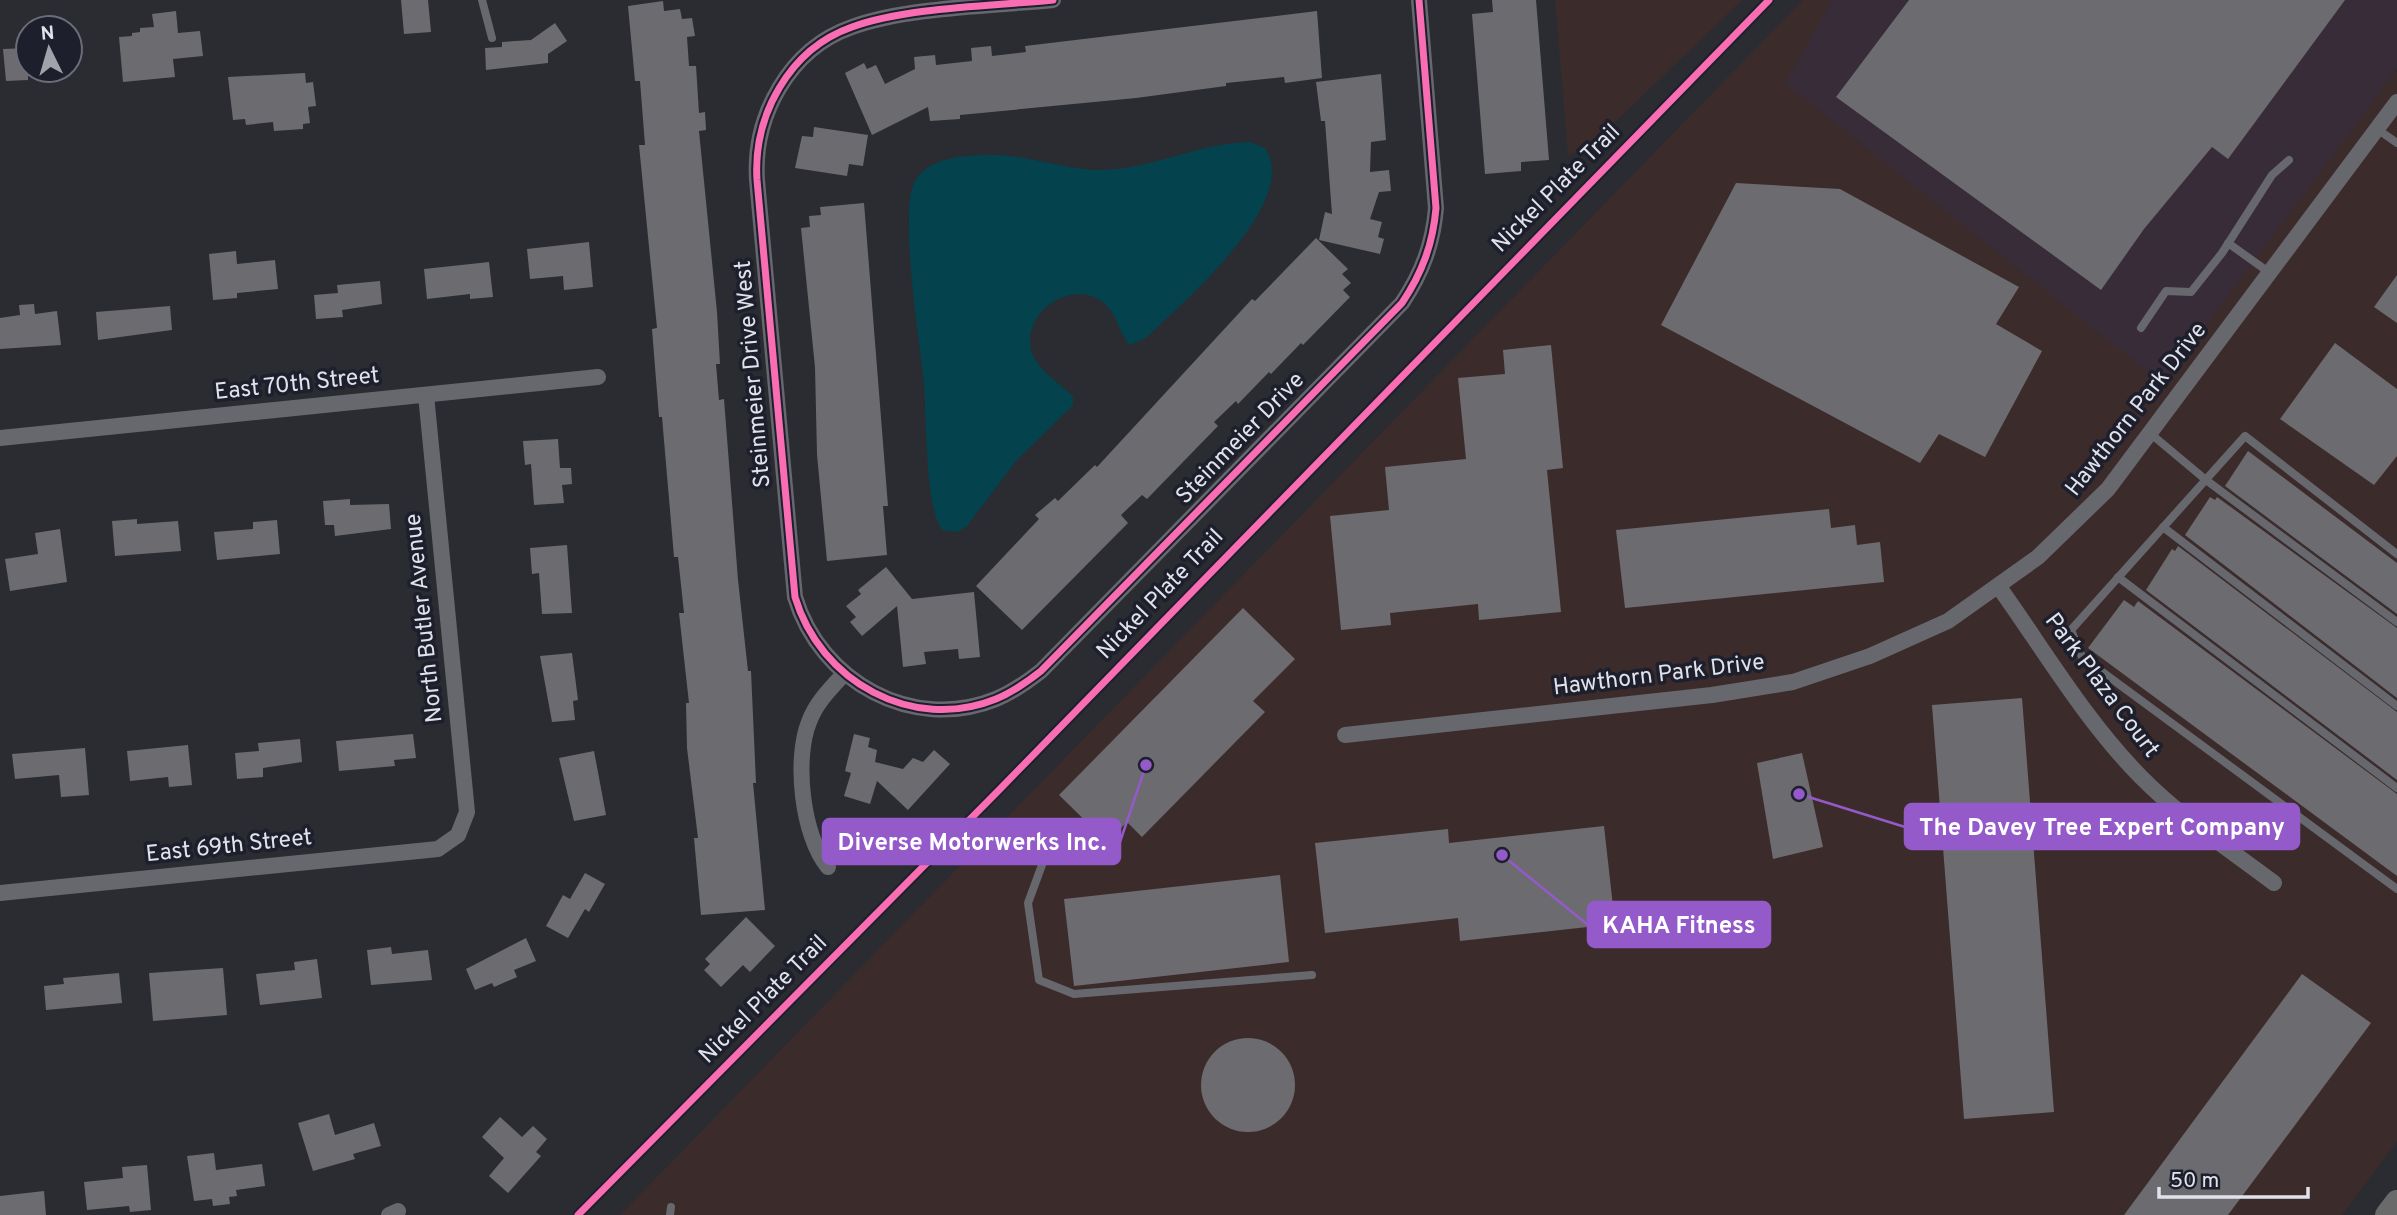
<svg xmlns="http://www.w3.org/2000/svg" width="2397" height="1215" font-family="Overpass,sans-serif">
	<rect width="100%" height="100%" fill="#2a2c32"/>
	<!-- commercial -->
	<g fill="#3c2b2b">
		<path d="M1555,0H1742L1587,149L1568,155Z"/>
		<path d="M1803,0H2397L2391,63L2397,73V1141L2342,1215H620Z"/>
	</g>
	<!-- industrial -->
	<path fill="#372c38" d="M1832,0H2397V69L2162,383L1785,83Z"/>
	<!-- water -->
	<path fill="#04424e" d="M1250,142L1265,148C1302,202 1180,305 1146,338L1130,345C1119,333 1117,314 1104,303C1072,276 1019,314 1032,353C1039,372 1061,383 1073,397V405L1016,461L967,526L957,532L943,530C924,512 927,405 923,374C919,339 898,204 916,179C932,156 968,155 994,155C1028,155 1067,170 1099,170C1150,170 1198,143 1250,142Z"/>
	<!-- building -->
	<g fill="#6c6b70">
		<path d="M401,0H428L431,32L404,34Z"/>
		<path d="M1492,0H1536L1549,160L1521,162V171L1485,174L1472,14L1493,12Z"/>
		<path d="M1909,0H2345L2228,159L2212,147L2144,229L2101,290L1836,97Z"/>
		<path d="M663,1L664,11L680,9L682,19L692,18L695,36L687,37L689,66H696L699,113L705,112L706,130L699,131L717,312L720,364H716L719,400L724,399L738,580L748,671H751L756,783H753L765,910L701,915L694,838H698L687,748L686,703H689L679,613H684L678,557H674L662,417H659L652,329L657,328L639,145H645L640,81H635L628,6Z"/>
		<path d="M176,11L178,33L200,31L203,56L173,59L175,77L123,82L119,37L132,36V33L140,32V28L154,27L152,14Z"/>
		<path d="M1317,11L1322,78L1285,83L1284,77L1226,83V86L1136,98L960,115V119L930,121L928,107L872,135L845,73L864,63L867,69L876,65L885,84L915,69L914,57L935,55L936,65L972,61L971,48L991,46L992,56L1026,52L1025,46Z"/>
		<path d="M555,23L567,41L548,54V63L486,70L485,48L502,47V42L531,40Z"/>
		<path d="M28,48V80L6,81L3,49Z"/>
		<path d="M305,73L306,83L313,82L316,106L308,107L310,123L303,124V129L274,131L273,122L246,125L245,119L233,120L228,77Z"/>
		<path d="M1381,74L1386,140L1371,142L1370,172L1389,170L1391,191L1379,192L1370,219L1382,222L1378,237L1384,239L1380,254L1319,240L1325,212L1332,214L1325,121H1321L1316,82Z"/>
		<path d="M814,127L868,135L863,166L849,164L847,176L795,168L802,136L813,137Z"/>
		<path d="M1736,183L1840,189L2019,287L1996,324L2042,351L1985,457L1939,434L1920,463L1661,325Z"/>
		<path d="M864,203L888,506H883L887,555L827,561L817,455L815,367L801,228L810,227L809,216L821,215L820,207Z"/>
		<path d="M1316,238L1348,269L1342,274L1351,283L1343,290L1350,297L1303,345L1301,343L1271,374L1269,372L1238,404L1236,401L1214,422L1218,426L1147,499L1142,495L1121,515L1128,523L1022,630L976,586L1039,519L1035,515L1055,498L1058,501L1095,465L1097,467L1252,299L1255,301Z"/>
		<path d="M589,242L593,287L564,290L563,276L530,279L527,249Z"/>
		<path d="M236,251L237,264L275,260L278,289L237,293V298L213,300L209,254Z"/>
		<path d="M489,262L493,297L470,299V294L427,299L424,269Z"/>
		<path d="M2397,275V323L2374,307Z"/>
		<path d="M380,281L382,304L342,310L343,317L316,319L314,295L338,293L337,285Z"/>
		<path d="M34,304L35,314L57,311L61,345L0,349V318L20,315L19,305Z"/>
		<path d="M170,306L172,330L98,340L96,312Z"/>
		<path d="M2335,343L2397,389V456L2374,485L2280,419Z"/>
		<path d="M1551,345L1563,468L1547,470L1561,612L1479,620L1478,604L1390,613L1391,625L1341,630L1330,516L1389,510L1385,467L1466,459L1458,378L1505,374L1503,350Z"/>
		<path d="M558,439L560,468H571L572,484L562,485L564,503L534,505L531,464L525,465L523,441Z"/>
		<path d="M2248,451L2397,563V614L2225,486Z"/>
		<path d="M2210,497L2215,500L2217,497L2397,628V698L2185,535Z"/>
		<path d="M350,499V505L389,504L391,529L335,536L334,525H325L323,501Z"/>
		<path d="M1829,509L1831,528L1855,525L1857,545L1880,542L1884,582L1625,608L1616,530Z"/>
		<path d="M137,519V524L178,521L181,551L115,556L112,521Z"/>
		<path d="M277,520L280,554L217,560L214,532L253,529V522Z"/>
		<path d="M60,529L67,582L10,591L5,559L38,554L35,533Z"/>
		<path d="M567,545L572,613L542,614L539,573L532,574L530,548Z"/>
		<path d="M2178,546L2397,712V780L2146,590L2172,549L2175,551Z"/>
		<path d="M886,567L912,599L974,592L980,657L959,659L958,649L924,652L926,664L903,667L897,606L862,636L850,622L856,617L846,606L861,594L858,590Z"/>
		<path d="M2124,600L2134,607L2138,601L2397,794V876L2088,648Z"/>
		<path d="M1243,608L1295,659L1253,701L1265,712L1142,837L1127,822L1107,842L1059,795Z"/>
		<path d="M572,653L578,700L573,701L575,720L552,722L540,656Z"/>
		<path d="M2022,698L2054,1112L1964,1119L1932,705Z"/>
		<path d="M413,734L416,758L394,760L395,766L339,771L336,741Z"/>
		<path d="M854,734L870,738L868,747L877,750L875,762L903,769L913,758L923,762L934,750L950,764L908,810L877,781L870,804L844,796L851,773L845,771Z"/>
		<path d="M300,739L302,762L263,768V777L237,779L235,753L259,751L258,743Z"/>
		<path d="M188,745L192,785L169,787L168,777L130,781L127,751Z"/>
		<path d="M85,748L89,795L61,797L59,775L15,779L12,754Z"/>
		<path d="M594,751L606,815L574,821L559,758Z"/>
		<path d="M1802,753L1823,847L1773,859L1757,763Z"/>
		<path d="M1604,826L1615,924L1460,941L1458,918L1325,933L1315,843L1448,829L1449,843Z"/>
		<path d="M585,873L605,884L589,912L585,909L568,938L546,926L563,895L570,899Z"/>
		<path d="M1280,875L1289,962L1074,986L1064,899Z"/>
		<path d="M746,917L775,946L750,972L743,965L721,987L704,970L710,964L705,959Z"/>
		<path d="M526,938L536,961L514,970L517,977L494,987L492,983L475,990L466,969Z"/>
		<path d="M391,947L392,954L428,950L432,980L371,985L367,950Z"/>
		<path d="M317,959L322,998L260,1005L256,974L295,970L294,962Z"/>
		<path d="M223,968L227,1015L153,1021L149,973Z"/>
		<path d="M119,973L122,1003L46,1010L44,986L64,984L63,978Z"/>
		<path d="M2302,974L2371,1023L2228,1215H2124Z"/>
		<circle cx="1248" cy="1085" r="47"/>
		<path d="M329,1114L335,1135L374,1123L381,1146L353,1154L355,1159L313,1171L298,1123Z"/>
		<path d="M500,1117L522,1137L533,1126L547,1139L536,1152L541,1156L508,1193L489,1176L504,1158L482,1137Z"/>
		<path d="M214,1153L216,1170L262,1164L265,1186L236,1190L237,1196L229,1197L230,1204L213,1206L212,1199L194,1201L187,1156Z"/>
		<path d="M147,1165L151,1210L130,1212L129,1206L87,1210L84,1182L123,1178L122,1167Z"/>
		<path d="M44,1191L46,1215H0V1196Z"/>
	</g>
	<g fill="none" stroke-linecap="round" stroke-linejoin="round">
		<!-- lane -->
		<g stroke="#66686e" stroke-width="8">
			<path d="M482,0L492,38"/>
			<path d="M2377,129L2397,143"/>
			<path d="M2228,243L2270,273"/>
			<path d="M2141,328L2166,291L2191,292L2222,253L2272,175L2289,160"/>
			<path d="M2151,434L2206,480L2397,622"/>
			<path d="M2163,527L2397,706"/>
			<path d="M2397,554L2245,436L2071,630L2082,657L2397,889"/>
			<path d="M2118,577L2397,788"/>
			<path d="M1042,865L1028,903L1039,980L1074,994L1312,975"/>
			<path d="M670,1215L671,1207"/>
		</g>
		<!-- street -->
		<g stroke="#66686e" stroke-width="16">
			<path d="M1053,0C994,6 906,7 852,27C789,49 753,116 757,180L795,597C820,681 912,733 996,699C1013,692 1027,682 1041,671L1402,303C1422,273 1433,244 1436,208L1419,0"/>
			<path d="M0,438L598,377"/>
			<path d="M1999,587C2044,650 2085,720 2140,776C2180,817 2229,849 2274,883"/>
			<path d="M1345,735L1712,695L1793,682L1870,656L1948,621L2038,557L2108,489L2397,102"/>
			<path d="M828,867C802,836 794,759 809,722C816,703 830,689 844,674"/>
			<path d="M0,893L438,849L458,835L467,812L426,395"/>
			<path d="M389,1215L398,1211"/>
		</g>
		<!-- primary -->
		<path stroke="#6b6a6a" stroke-width="24" d="M2387,1215L2397,1202"/>
		<!-- cycleway casing -->
		<g stroke="#1e1f2c" stroke-width="11">
			<g id="cycleway">
				<path d="M1053,0C994,6 906,7 852,27C789,49 753,116 757,180L795,597C820,681 912,733 996,699C1013,692 1027,682 1041,671L1402,303C1422,273 1433,244 1436,208L1419,0"/>
				<path d="M578,1215L1001,788L1769,0"/>
			</g>
		</g>
		<!-- cycleway -->
		<use href="#cycleway" stroke="#f96db3" stroke-width="7"/>
	</g>
	<g text-anchor="middle" dominant-baseline="central" stroke-width="7" stroke-linejoin="round" paint-order="stroke">
		<!-- street labels -->
		<g font-size="23" fill="#e1e3ec" stroke="#1e1f2c">
			<text transform="translate(1557 189) rotate(-45)">Nickel Plate Trail</text>
			<text transform="translate(754 374) rotate(-95)">Steinmeier Drive West</text>
			<text transform="translate(297 385) rotate(-6)">East 70th Street</text>
			<text transform="translate(2137 410) rotate(-52)">Hawthorn Park Drive</text>
			<text transform="translate(1241 439) rotate(-46)">Steinmeier Drive</text>
			<text transform="translate(1161 595) rotate(-46)">Nickel Plate Trail</text>
			<text transform="translate(425 618) rotate(-96)">North Butler Avenue</text>
			<text transform="translate(1659 676) rotate(-7)">Hawthorn Park Drive</text>
			<text transform="translate(2101 686) rotate(53)">Park Plaza Court</text>
			<text transform="translate(229 847) rotate(-6)">East 69th Street</text>
			<text transform="translate(764 1000) rotate(-45)">Nickel Plate Trail</text>
		</g>
	</g>
	<!-- callouts -->
	<path fill="none" stroke="#945aca" stroke-width="2.5" d="M1799 794L1905 827M1146 765L1120 842M1502 855L1588 925"/>
	<g fill="#945aca" stroke="#1e1f2c" stroke-width="2.5">
		<circle cx="1799" cy="794" r="7"/>
		<circle cx="1146" cy="765" r="7"/>
		<circle cx="1502" cy="855" r="7"/>
	</g>
	<g fill="#945aca" stroke="#945aca" stroke-width="2.5">
		<rect x="1905" y="804" width="394" height="45" rx="7"/>
		<rect x="823" y="819" width="297" height="45" rx="7"/>
		<rect x="1588" y="902" width="182" height="45" rx="7"/>
	</g>
	<g font-size="24" text-anchor="middle" font-weight="bold" fill="#fff">
		<text x="2102" y="835">The Davey Tree Expert Company</text>
		<text x="972" y="850">Diverse Motorwerks Inc.</text>
		<text x="1679" y="933">KAHA Fitness</text>
	</g>
	<!-- north arrow -->
	<g transform="translate(49 49) rotate(355)"><circle r="33" fill="#1e1f2c" stroke="#6c6d79" stroke-width="2"/>
	<path d="M0-5L12 26L0 18L-12 26Z" fill="#a1a3ab"/>
	<text y="-10" font-size="19" font-weight="bold" text-anchor="middle" fill="#e1e3ec">N</text>
	</g>
	<!-- scale -->
	<path d="M2159 1187v10h149v-10" fill="none" stroke="#e1e3ec" stroke-width="3.5"/>
	<text x="2170" y="1187" font-size="21" fill="#e1e3ec" stroke="#1e1f2c" stroke-width="5" paint-order="stroke">50 m</text>
</svg>
